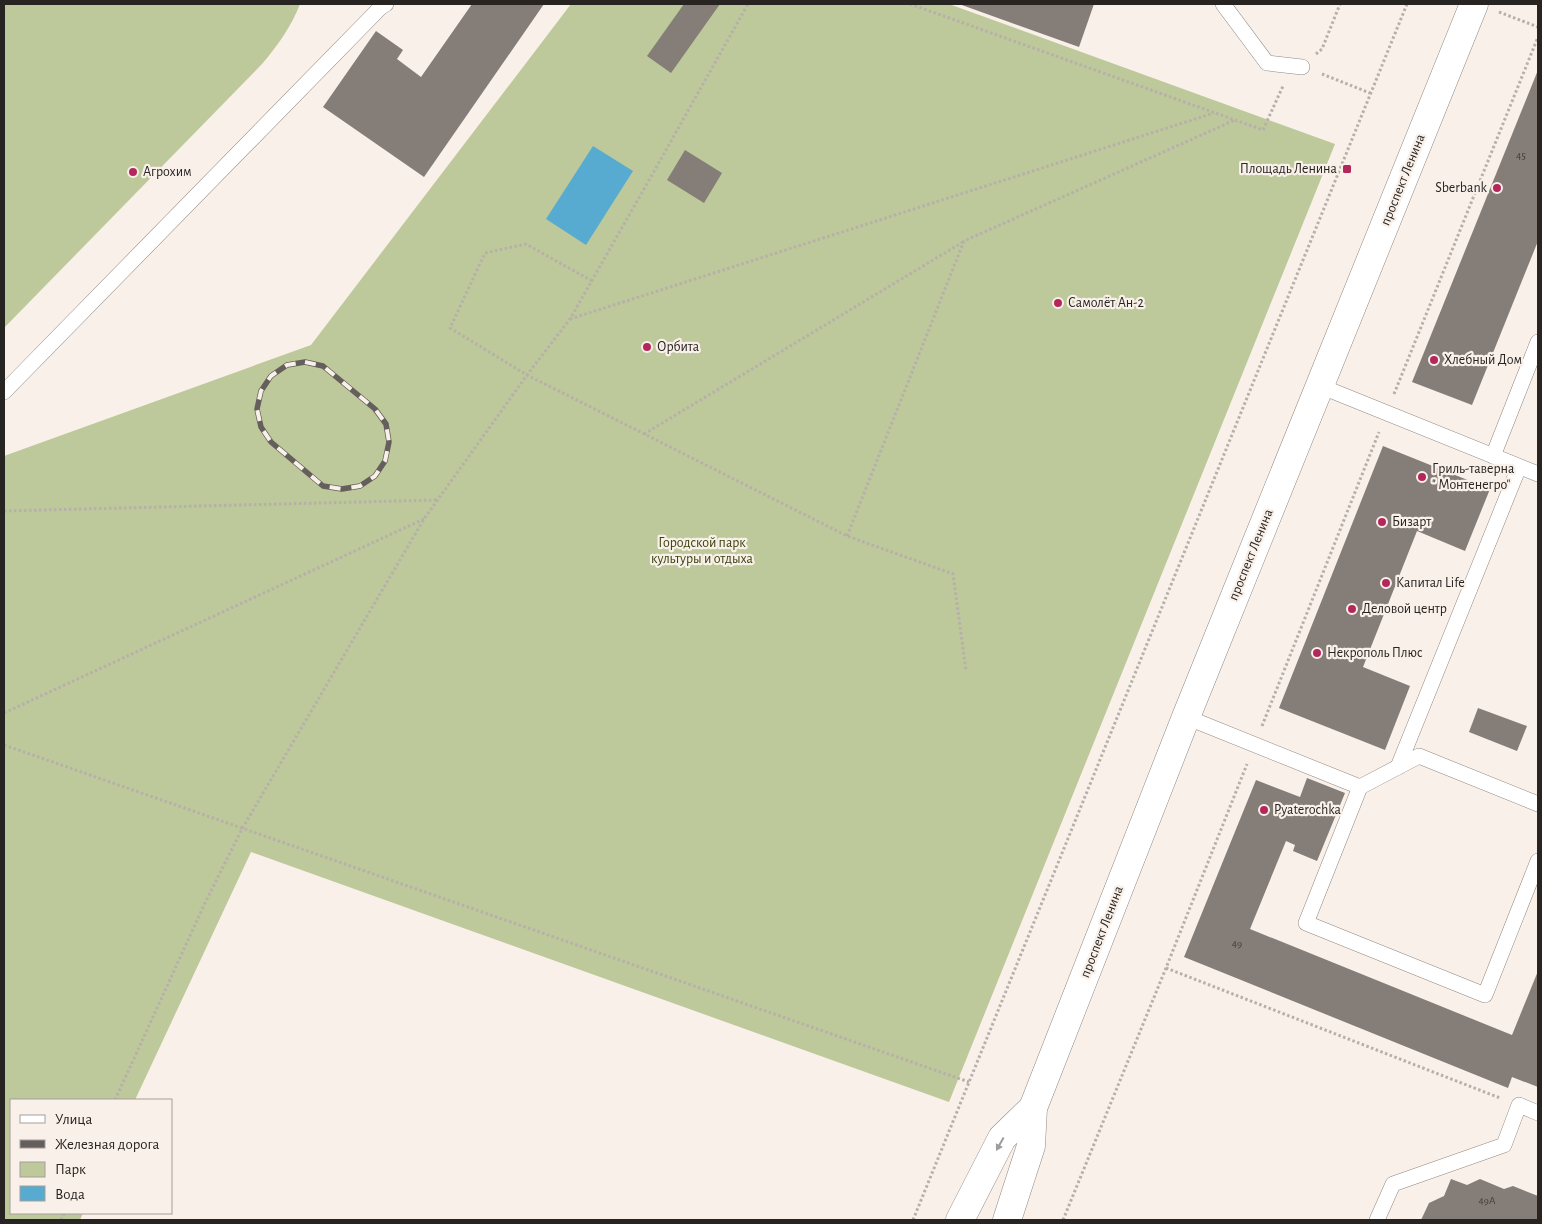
<svg xmlns="http://www.w3.org/2000/svg" width="1542" height="1224" font-family="'Alegreya Sans',sans-serif">
	<rect width="100%" height="100%" fill="#f9f0e9"/>
	<!-- green -->
	<g fill="#bdc99a">
		<path d="M4,4H300C291,27 278,45 262,64L4,328Z"/>
		<path d="M571,4H949L1335,144L949,1102L251,852L135,1100H11V1213H83L80,1220H4V456L311,345Z"/>
	</g>
	<!-- water -->
	<path fill="#58abd0" d="M593,146L633,171L586,245L546,219Z"/>
	<!-- building -->
	<g fill="#857d78">
		<path d="M472,4H544L424,177L323,107L376,31L403,50L397,59L421,77Z"/>
		<path d="M684,4H720L671,73L647,56Z"/>
		<path d="M959,4H1094L1079,47Z"/>
		<path d="M1538,70V241L1472,405L1412,382Z"/>
		<path d="M685,150L722,173L704,203L667,180Z"/>
		<path d="M1383,446L1490,489L1465,551L1417,531L1363,667L1410,686L1385,750L1279,708Z"/>
		<path d="M1478,708L1527,726L1517,751L1469,732Z"/>
		<path d="M1307,778L1345,793L1317,861L1293,851L1295,845L1286,841L1250,929L1512,1035L1538,971V1087L1512,1077L1508,1088L1184,957L1256,780L1300,797Z"/>
		<path d="M1451,1179L1467,1185L1480,1179L1504,1189L1513,1186L1538,1196V1220H1421L1429,1203L1444,1196Z"/>
	</g>
	<g fill="none" stroke-linecap="round" stroke-linejoin="round">
		<!-- service casing -->
		<g stroke="#918984" stroke-width="16">
			<g id="service">
				<path d="M1223,4L1267,63L1302,67"/>
				<path d="M1320,386L1538,474"/>
				<path d="M4,392L381,7L386,4"/>
				<path d="M1493,456L1538,342"/>
				<path d="M1186,717L1360,787"/>
				<path d="M1398,767L1519,467"/>
				<path d="M1538,804L1419,756L1360,787L1306,923L1485,995L1538,861"/>
				<path d="M1377,1220L1393,1184L1504,1145L1519,1105L1538,1113"/>
			</g>
		</g>
		<!-- primary casing -->
		<g stroke="#918984" stroke-width="29">
			<g id="primary">
				<path d="M960,1220L1002,1138L1033,1108"/>
				<path d="M1007,1220L1031,1146L1033,1108L1186,717L1474,4"/>
			</g>
		</g>
		<!-- path -->
		<g stroke="#b7afaa" stroke-width="3" stroke-dasharray="2.5 2.5" stroke-linecap="butt">
			<path d="M910,4L1263,130L1283,86"/>
			<path d="M1499,12L1538,27"/>
			<path d="M1316,54L1322,49L1340,4"/>
			<path d="M1322,74L1370,93"/>
			<path d="M592,281L526,244L485,253L450,328L527,375L847,536L953,574L966,671"/>
			<path d="M570,319L1214,113"/>
			<path d="M1394,394L1538,37"/>
			<path d="M644,434L963,242"/>
			<path d="M4,511L438,500"/>
			<path d="M847,536L964,241L1235,120"/>
			<path d="M4,713L424,519"/>
			<path d="M1262,726L1379,432"/>
			<path d="M4,745L969,1082"/>
			<path d="M1166,968L1500,1098"/>
			<path d="M115,1100L205,903L242,829L424,519L527,375L570,319L648,182L748,4"/>
			<path d="M61,1220L64,1213"/>
			<path d="M913,1220L1407,4"/>
			<path d="M1063,1220L1166,968L1247,764"/>
		</g>
		<!-- service -->
		<use href="#service" stroke="#fff" stroke-width="15"/>
		<!-- primary -->
		<use href="#primary" stroke="#fff" stroke-width="28"/>
		<!-- rail casing -->
		<g stroke="#645f5c" stroke-width="5.5">
			<path id="rail" d="M305,362L323,366L375,409L386,424L389,442L385,461L375,476L360,486L342,489L323,486L271,442L261,427L257,409L261,391L271,376L287,365Z"/>
		</g>
		<!-- rail -->
		<use href="#rail" stroke="#f9f0e9" stroke-width="4" stroke-dasharray="11" stroke-linecap="butt"/>
	</g>
	<!-- one-way arrows -->
	<defs><path id="oneway-solid" d="M-6-.8H1V-3.2L6.5 0L1 3.2V.8H-6Z" transform="scale(1.25)"/></defs>
	<use fill="#9e9c9c" href="#oneway-solid" transform="translate(1000 1144) rotate(119)"/>
	<!-- markers -->
	<g fill="#b4275d" stroke="#f9f0e9" stroke-width="2">
		<rect x="1342" y="164" width="10" height="10" rx="2.5"/>
		<circle cx="133" cy="172" r="5"/>
		<circle cx="1497" cy="188" r="5"/>
		<circle cx="1058" cy="303" r="5"/>
		<circle cx="647" cy="347" r="5"/>
		<circle cx="1434" cy="360" r="5"/>
		<circle cx="1422" cy="477" r="5"/>
		<circle cx="1382" cy="522" r="5"/>
		<circle cx="1386" cy="583" r="5"/>
		<circle cx="1352" cy="609" r="5"/>
		<circle cx="1317" cy="653" r="5"/>
		<circle cx="1264" cy="810" r="5"/>
	</g>
	<g text-anchor="middle" dominant-baseline="central" stroke-width="4.5" stroke-linejoin="round" paint-order="stroke">
		<!-- number labels -->
		<g font-size="11" fill="#3e3a38">
			<text x="1521" y="155">45</text>
			<text x="1237" y="943">49</text>
			<text x="1487" y="1200">49А</text>
		</g>
		<!-- poi labels -->
		<g font-size="14" fill="#272422" stroke="#f9f0e9" text-anchor="start">
			<text x="1337" y="169" text-anchor="end">Площадь Ленина</text>
			<text x="143" y="172">Агрохим</text>
			<text x="1487" y="188" text-anchor="end">Sberbank</text>
			<text x="1068" y="303">Самолёт Ан-2</text>
			<text x="657" y="347">Орбита</text>
			<text x="1444" y="360">Хлебный Дом</text>
			<text x="1432" y="469">Гриль-таверна<tspan x="1432" dy="16">" Монтенегро"</tspan></text>
			<text x="1392" y="522">Бизарт</text>
			<text x="1396" y="583">Капитал Life</text>
			<text x="1362" y="609">Деловой центр</text>
			<text x="1327" y="653">Некрополь Плюс</text>
			<text x="1274" y="810">Pyaterochka</text>
		</g>
		<!-- street labels -->
		<g font-size="14" fill="#272422" stroke="#f9f0e9">
			<text transform="translate(1403 180) rotate(-68)">проспект Ленина</text>
			<text transform="translate(1251 555) rotate(-68)">проспект Ленина</text>
			<text transform="translate(1102 932) rotate(-69)">проспект Ленина</text>
		</g>
		<!-- park labels -->
		<g font-size="14" fill="#39430c" stroke="#f9f0e9">
			<text x="702" y="543">Городской парк<tspan x="702" dy="16">культуры и отдыха</tspan></text>
		</g>
	</g>
	<!-- border -->
	<rect width="1542" height="1224" fill="none" stroke="#272422" stroke-width="10"/>
	<!-- legend -->
	<rect x="10" y="1099" width="162" height="115" fill="#f9f0e9" stroke="#a59e99"/>
	<rect x="20" y="1115" width="25" height="8" fill="#ffffff" stroke="#a59e99"/>
	<text x="55" y="1124" font-size="15" fill="#272422">Улица</text>
	<rect x="20" y="1140" width="25" height="8" fill="#645f5c" stroke="#a59e99"/>
	<text x="55" y="1149" font-size="15" fill="#272422">Железная дорога</text>
	<rect x="20" y="1162" width="25" height="15" fill="#bdc99a" stroke="#a59e99"/>
	<text x="55" y="1174" font-size="15" fill="#272422">Парк</text>
	<rect x="20" y="1186" width="25" height="15" fill="#58abd0" stroke="#a59e99"/>
	<text x="55" y="1199" font-size="15" fill="#272422">Вода</text>
</svg>
